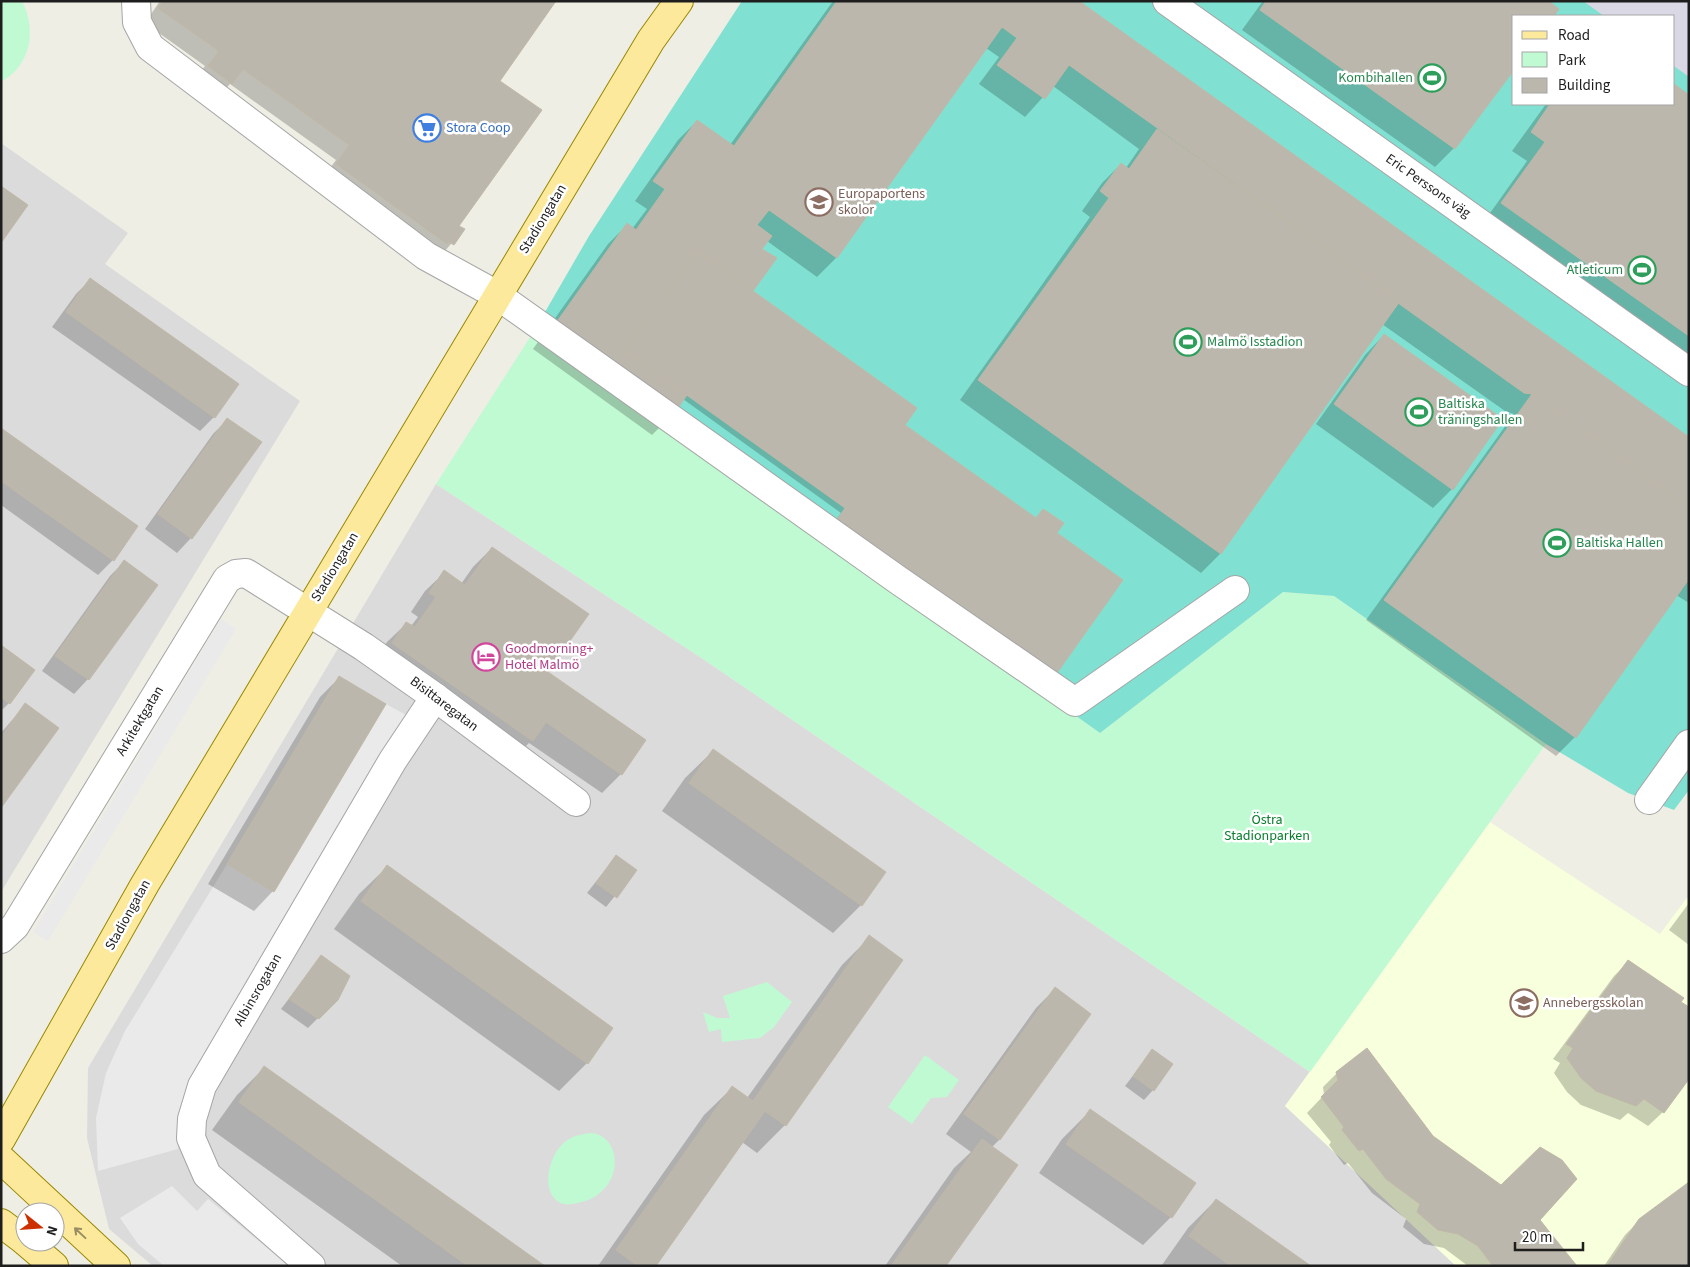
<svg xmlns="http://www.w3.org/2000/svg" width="1690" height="1267" font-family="'Source Sans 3',sans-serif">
	<rect width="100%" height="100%" fill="#efeee4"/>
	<!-- residential -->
	<g fill="#dcdbdb">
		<path d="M1,143L128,233L105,264L300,401L1,892Z"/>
		<path d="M436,484L703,659L1310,1072L1285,1106L1456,1266H153L109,1229L87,1138L88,1068Z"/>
	</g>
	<!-- education -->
	<path fill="#f7ffdd" d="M1490,822L1660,934L1689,895V1266H1456L1285,1106Z"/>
	<!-- park -->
	<g fill="#c0fad2">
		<path d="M1,1H22C37,30 31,65 1,82Z"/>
		<path d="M534,331L1100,733L1283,592L1334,596L1546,744L1310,1072L703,659L436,484Z"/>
		<path d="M767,982L792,1002L774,1027L760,1038L722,1042L721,1029L709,1032L703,1012L717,1018H730L723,996Z"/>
		<path d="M925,1055L959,1080L947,1097L931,1098L912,1124L888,1107Z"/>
		<path d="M592,1133C618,1137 622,1172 603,1190C595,1199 584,1202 572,1204C567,1205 559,1204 555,1199C541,1184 551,1152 566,1141C575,1135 582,1134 592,1133Z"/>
	</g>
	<!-- pitch -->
	<path fill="#80e0d1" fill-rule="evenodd" d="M742,1H1689V790L1674,810L1628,793L1546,744L1334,596L1283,592L1100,733L534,331L589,236ZM1514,16H1674V104H1514Z"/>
	<!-- parking -->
	<g fill="#eaeaea">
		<path d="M221,619L236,629L48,941L33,932Z"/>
		<path d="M386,704L406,715L206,1056L183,1101L178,1149L98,1171L96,1118L106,1073L125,1031L227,864L274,892Z"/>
		<path d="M172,1186L197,1211L208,1199L289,1266H164L138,1244L120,1218Z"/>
	</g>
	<!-- plaza -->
	<path fill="#dbd8e5" d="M1583,1H1689V77L1674,66V16H1604Z"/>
	<!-- shadow -->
	<g fill="#0003">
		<path d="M160,1H555L498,81L458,226L463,230L438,259L322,179L336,160L230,84L217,97L194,81L205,66L145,23Z"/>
		<path d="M833,1H1077L1689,438V603L1676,595L1575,737L1556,756L1366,620L1514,414L1505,411L1382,324L1220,554L1201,573L960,400L1090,217L1082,211L1102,183L1121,164L1126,168L1139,149L1053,86L1025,117L979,84L999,57L986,48L836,258L817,277L767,241L760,249L752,291L904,425L1036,519L1062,524L830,528L841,513L683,399L671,416L652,435L533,349L608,244L627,225L632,229L647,209L635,201L678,140L697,121L730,145Z"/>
		<path d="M1263,1H1547L1557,9L1552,16H1514L1454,148L1435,167L1242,30Z"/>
		<path d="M1674,86L1689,97V369L1483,223L1527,161L1512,151L1546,104H1674Z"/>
		<path d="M90,280L214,417L200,431L52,327L76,294Z"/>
		<path d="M1384,335L1452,489L1433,508L1316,424L1365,355Z"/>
		<path d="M228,419L191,538L177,553L145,529L213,434Z"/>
		<path d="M1,429L137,526L113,560L98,575L1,505Z"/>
		<path d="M492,548L547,673L644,740L621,774L602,793L529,743L513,759L374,662L387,642L407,623L411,626L418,617L411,612L425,591L445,572L461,584L473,567Z"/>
		<path d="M124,562L88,679L74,694L42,671L110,576Z"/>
		<path d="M1,647L9,703L1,711Z"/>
		<path d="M339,678L384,705L273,891L254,911L208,884L320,697Z"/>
		<path d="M25,705L1,806V733Z"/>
		<path d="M713,751L884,872L861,905L833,933L662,811L685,778Z"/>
		<path d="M616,856L635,871L606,907L587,893Z"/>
		<path d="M387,867L587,1063L559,1091L334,929L359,894Z"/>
		<path d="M1689,903V945L1669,930Z"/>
		<path d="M870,937L785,1125L757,1153L742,1142L654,1266H598L704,1115L732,1088L747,1098L842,965Z"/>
		<path d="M321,957L337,999L308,1028L281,1009Z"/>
		<path d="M1628,962L1680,1003L1663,1112L1648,1126L1628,1113L1620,1120L1581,1105L1567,1092L1554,1073L1560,1063L1553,1059L1614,976Z"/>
		<path d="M1055,989L1000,1139L991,1148L944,1266H885L954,1168L971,1152L946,1134L1036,1008Z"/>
		<path d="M1152,1051L1153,1090L1144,1100L1125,1086Z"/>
		<path d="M265,1067L543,1266H402L212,1130L237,1095Z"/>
		<path d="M1337,1073L1432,1137L1539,1220L1576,1266H1468L1444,1248L1424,1244L1403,1227L1406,1219L1372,1193L1348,1163L1344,1165L1329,1145L1331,1142L1307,1113L1324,1095L1323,1087Z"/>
		<path d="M1090,1111L1171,1217L1143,1245L1039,1173L1062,1139Z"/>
		<path d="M1216,1200L1309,1266L1162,1265L1188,1228Z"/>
		<path d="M1640,1220L1687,1266H1604L1625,1235Z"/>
	</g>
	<!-- building -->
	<g fill="#bcb7ad" stroke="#c1b8a6">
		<path d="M163,1H556L500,81L542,110L459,226L465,229L454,245L449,242L447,244L336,164L349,145L243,69L232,84L208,66L219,51L158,8Z"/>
		<path d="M837,1H1079L1689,437V507L1532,394L1524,393L1398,303L1400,301L1069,65L1045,99L997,65L1017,38L1002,27L837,258L769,210L757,225L772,236L762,249L777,258L753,291L697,251L625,351L687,395L672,417L551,330L627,223L636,230L665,189L653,181L697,120L734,146Z"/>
		<path d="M1266,1H1549L1559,9L1554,16H1514V70L1455,149L1260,10Z"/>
		<path d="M1674,84L1689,95V336L1501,203L1545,142L1531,132L1550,104H1674Z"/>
		<path d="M1157,129L1400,301L1221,554L978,380L1109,198L1100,191L1121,163L1129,169Z"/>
		<path d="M1,186L28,205L1,243Z"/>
		<path d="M697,251L917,408L905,425L1036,518L1043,509L1064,523L1057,533L1123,580L1052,680L834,524L845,508L625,351Z"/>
		<path d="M90,278L239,384L215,418L66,312Z"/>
		<path d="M1384,334L1503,419L1453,490L1334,404Z"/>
		<path d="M1532,394L1689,507V579L1576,738L1384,600Z"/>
		<path d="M227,418L262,442L192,539L158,514Z"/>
		<path d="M1,428L138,526L114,561L1,481Z"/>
		<path d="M492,547L589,614L548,672L646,740L622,775L546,722L533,741L392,643L406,622L415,627L436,597L429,593L444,570L465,585Z"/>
		<path d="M124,560L158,585L89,680L55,656Z"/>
		<path d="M1,645L35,670L10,704L1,697Z"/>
		<path d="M339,676L386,704L274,892L227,864Z"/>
		<path d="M25,703L59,728L1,808V737Z"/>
		<path d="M713,749L886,872L862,906L689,783Z"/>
		<path d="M616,855L637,870L617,898L596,883Z"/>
		<path d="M387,865L613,1028L588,1064L361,901Z"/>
		<path d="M869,935L903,960L786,1126L765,1111L656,1266H638L616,1250L732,1086L753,1101Z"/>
		<path d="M321,955L350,976L338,1000L319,1019L289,999Z"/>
		<path d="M1628,960L1684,998L1681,1002L1689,1007V1079L1664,1113L1644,1099L1636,1106L1596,1091L1581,1078L1567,1058L1573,1048L1566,1044Z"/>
		<path d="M1055,987L1091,1014L1000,1140L964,1114Z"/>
		<path d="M1367,1048L1433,1136L1501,1185L1540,1147L1562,1160L1577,1179L1540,1220L1577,1266H1493L1478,1246L1458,1234L1438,1230L1417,1212L1420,1204L1386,1179L1363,1149L1359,1151L1342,1130L1344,1127L1321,1097L1338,1080L1336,1072Z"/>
		<path d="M1152,1049L1173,1064L1154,1091L1133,1076Z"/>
		<path d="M264,1066L545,1266H468L239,1102Z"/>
		<path d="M1090,1109L1196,1183L1172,1218L1066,1144Z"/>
		<path d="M982,1139L1018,1165L946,1266H891Z"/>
		<path d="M1689,1182V1266H1607L1639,1219Z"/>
		<path d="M1216,1199L1243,1218L1311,1266H1231L1189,1236Z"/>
	</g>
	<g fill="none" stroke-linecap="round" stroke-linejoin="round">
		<!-- minor casing -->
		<g stroke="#a5a5a5" stroke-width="30">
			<g id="minor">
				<path d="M136,1L137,22L150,47L426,256L497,295L898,580L1075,702L1235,590"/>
				<path d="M1167,1L1689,372"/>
				<path d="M1649,800L1689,744"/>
				<path d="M1,939L15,926L227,579L236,574L246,573L364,647L435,697L576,802"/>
				<path d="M311,1266L207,1175L191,1138L192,1119L202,1086L393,760L435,697"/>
			</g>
		</g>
		<!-- major casing -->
		<g stroke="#988800" stroke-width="30">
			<g id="major">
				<path d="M1,1139L145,884L651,40L679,1"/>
				<path d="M1,1159L116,1266"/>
				<path d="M1,1223L25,1241"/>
				<path d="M26,1242L54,1266"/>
			</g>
		</g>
		<!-- minor -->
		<use href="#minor" stroke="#fff" stroke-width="28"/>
		<!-- major -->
		<use href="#major" stroke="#fde99b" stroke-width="28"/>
	</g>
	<!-- one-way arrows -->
	<defs><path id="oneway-shaft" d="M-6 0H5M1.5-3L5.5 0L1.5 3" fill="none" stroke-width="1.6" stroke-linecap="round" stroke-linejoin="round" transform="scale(1.25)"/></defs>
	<use stroke="#998e63" href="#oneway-shaft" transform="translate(80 1233) rotate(-137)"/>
	<!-- icons -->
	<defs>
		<g id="stadium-ring" transform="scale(1.4375)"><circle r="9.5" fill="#fff" stroke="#2e9e5b" stroke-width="1.5"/><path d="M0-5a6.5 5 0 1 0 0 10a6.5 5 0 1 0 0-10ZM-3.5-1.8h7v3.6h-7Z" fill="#2e9e5b"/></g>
		<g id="supermarket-ring" transform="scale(1.4375)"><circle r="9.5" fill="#fff" stroke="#3f7fe0" stroke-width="1.5"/><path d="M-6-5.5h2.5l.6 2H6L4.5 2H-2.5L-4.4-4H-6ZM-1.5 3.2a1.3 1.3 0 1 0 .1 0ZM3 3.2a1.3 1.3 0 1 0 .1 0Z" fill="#3f7fe0"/></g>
		<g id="school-ring" transform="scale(1.4375)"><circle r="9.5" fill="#fff" stroke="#8d6e63" stroke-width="1.5"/><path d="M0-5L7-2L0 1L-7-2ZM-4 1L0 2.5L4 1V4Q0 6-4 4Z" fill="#8d6e63"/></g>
		<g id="hotel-ring" transform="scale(1.4375)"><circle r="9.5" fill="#fff" stroke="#d1479c" stroke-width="1.5"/><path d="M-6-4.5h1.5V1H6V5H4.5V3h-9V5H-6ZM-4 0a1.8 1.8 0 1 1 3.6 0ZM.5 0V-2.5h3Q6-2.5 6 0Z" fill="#d1479c"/></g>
	</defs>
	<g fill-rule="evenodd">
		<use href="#stadium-ring" x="1432" y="78"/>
		<use href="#supermarket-ring" x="427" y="128"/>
		<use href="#school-ring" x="819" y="202"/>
		<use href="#stadium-ring" x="1642" y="270"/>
		<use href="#stadium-ring" x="1188" y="342"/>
		<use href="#stadium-ring" x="1419" y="412"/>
		<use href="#stadium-ring" x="1557" y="543"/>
		<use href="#hotel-ring" x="486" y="657"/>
		<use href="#school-ring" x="1524" y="1003"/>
	</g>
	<g text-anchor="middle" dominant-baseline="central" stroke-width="5" stroke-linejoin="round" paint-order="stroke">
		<!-- leisure labels -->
		<g font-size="14" fill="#27864d" stroke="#fff" text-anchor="start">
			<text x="1413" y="78" text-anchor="end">Kombihallen</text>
			<text x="1623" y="270" text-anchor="end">Atleticum</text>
			<text x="1207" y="342">Malmö Isstadion</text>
			<text x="1438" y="404">Baltiska<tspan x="1438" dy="16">träningshallen</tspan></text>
			<text x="1576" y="543">Baltiska Hallen</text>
		</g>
		<!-- shop labels -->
		<g font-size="14" fill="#366cbe" stroke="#fff" text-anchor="start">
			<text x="446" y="128">Stora Coop</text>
		</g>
		<!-- street labels -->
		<g font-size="14" fill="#1e1e1e" stroke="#fff">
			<text transform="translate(1428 186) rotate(35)">Eric Perssons väg</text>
			<text transform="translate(543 219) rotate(-59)">Stadiongatan</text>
			<text transform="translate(335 567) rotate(-59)">Stadiongatan</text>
			<text transform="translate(444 704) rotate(37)">Bisittaregatan</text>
			<text transform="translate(140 721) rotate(-59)">Arkitektgatan</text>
			<text transform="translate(128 915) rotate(-61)">Stadiongatan</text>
			<text transform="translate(258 990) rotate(-60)">Albinsrogatan</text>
		</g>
		<!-- education labels -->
		<g font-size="14" fill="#785e54" stroke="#fff" text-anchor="start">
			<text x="838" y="194">Europaportens<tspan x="838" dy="16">skolor</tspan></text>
			<text x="1543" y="1003">Annebergsskolan</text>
		</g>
		<!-- hotel labels -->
		<g font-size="14" fill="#b23c85" stroke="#fff" text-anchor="start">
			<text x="505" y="649">Goodmorning+<tspan x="505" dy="16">Hotel Malmö</tspan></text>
		</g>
		<!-- park labels -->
		<g font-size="14" fill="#0a7e2e" stroke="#fff">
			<text x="1267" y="820">Östra<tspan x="1267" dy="16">Stadionparken</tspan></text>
		</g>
	</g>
	<!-- border -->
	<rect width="1690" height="1267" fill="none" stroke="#1e1e1e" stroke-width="5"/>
	<!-- legend -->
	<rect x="1512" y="15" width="162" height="90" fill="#ffffff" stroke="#a5a5a5"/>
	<rect x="1522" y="31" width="25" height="8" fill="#fde99b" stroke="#a5a5a5"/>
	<text x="1558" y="40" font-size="15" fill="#1e1e1e">Road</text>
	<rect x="1522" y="52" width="25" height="15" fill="#c0fad2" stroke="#a5a5a5"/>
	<text x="1558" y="65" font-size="15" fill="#1e1e1e">Park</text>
	<rect x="1522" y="78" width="25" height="15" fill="#bcb7ad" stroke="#a5a5a5"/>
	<text x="1558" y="90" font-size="15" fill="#1e1e1e">Building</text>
	<!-- north arrow -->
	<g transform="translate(40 1227) rotate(107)"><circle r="24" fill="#ffffff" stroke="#a5a5a5"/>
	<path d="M0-4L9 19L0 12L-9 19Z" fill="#cc2f00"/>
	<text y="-8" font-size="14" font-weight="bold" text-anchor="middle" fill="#1e1e1e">N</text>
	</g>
	<!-- scale -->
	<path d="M1515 1242v8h68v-8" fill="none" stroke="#1e1e1e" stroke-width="2.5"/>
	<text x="1522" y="1242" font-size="15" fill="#1e1e1e" stroke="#ffffff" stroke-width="4" paint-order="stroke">20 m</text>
</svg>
